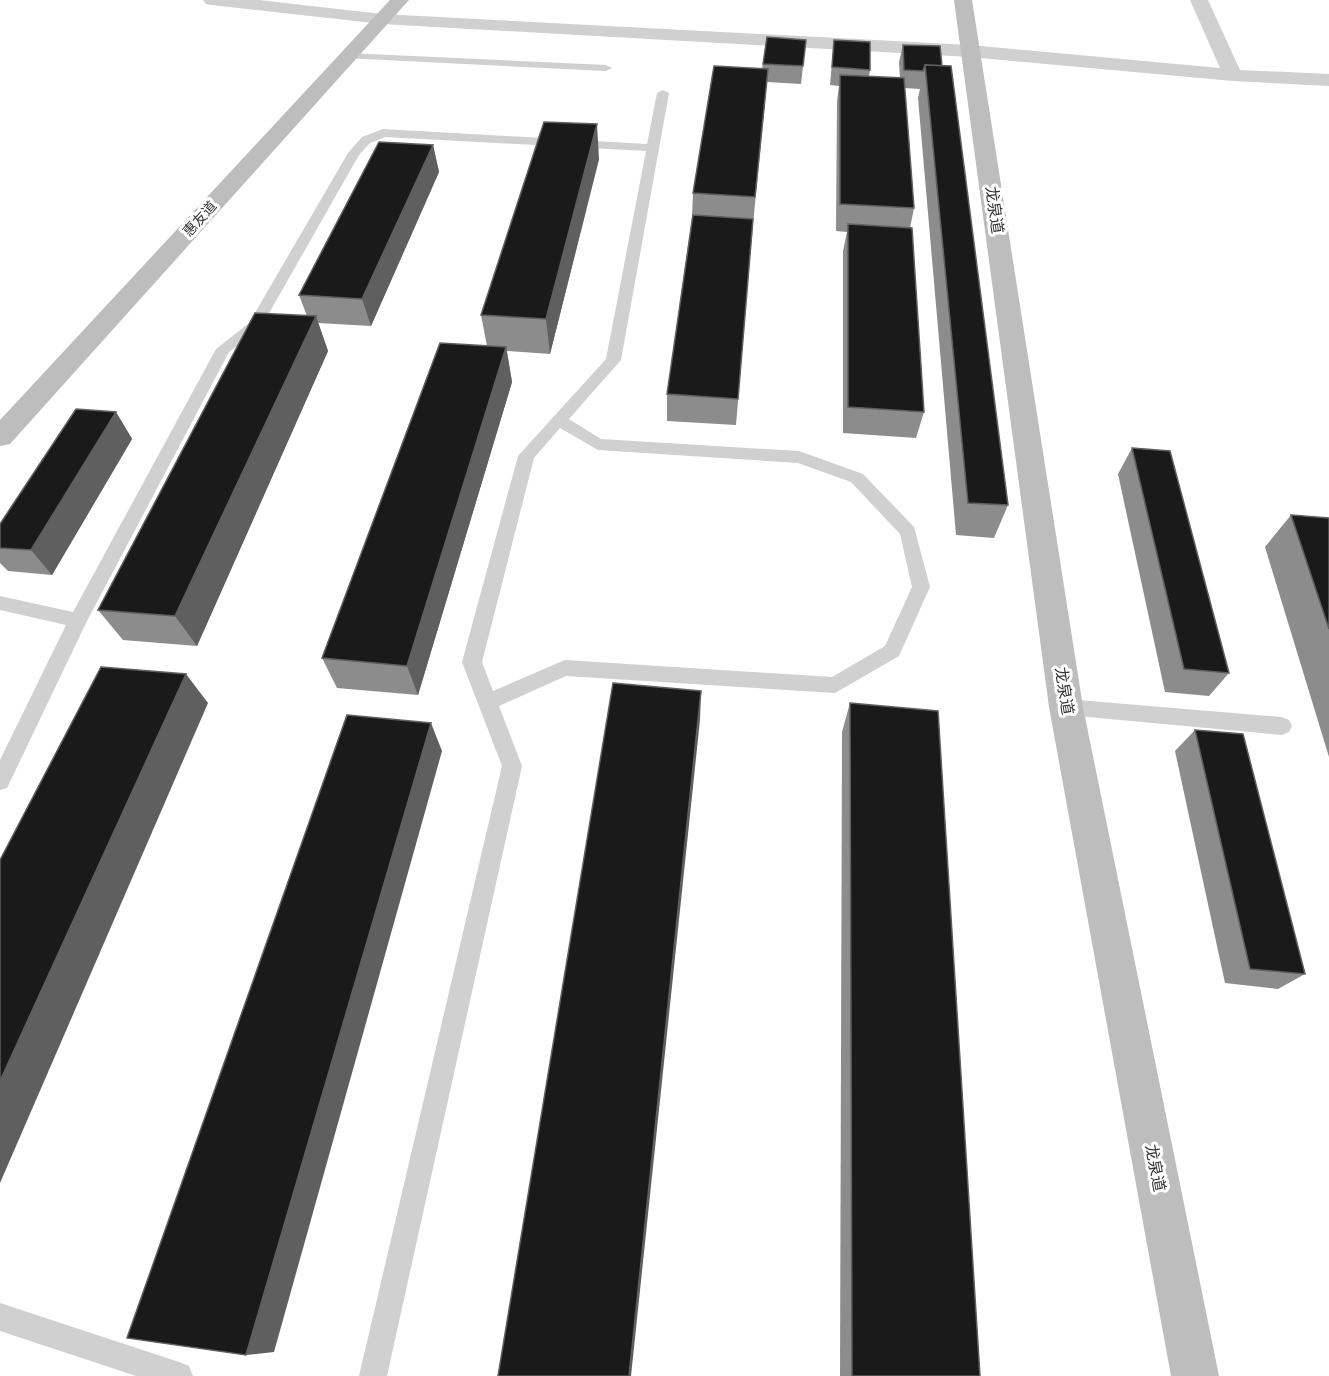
<svg xmlns="http://www.w3.org/2000/svg" width="1329" height="1376" font-family="Signika,'Noto Sans SC',sans-serif">
	<rect width="100%" height="100%" fill="#fff"/>
	<g fill="none" stroke-linecap="round" stroke-linejoin="round">
		<!-- lane -->
		<g fill="#d0d0d0" fill-rule="evenodd">
			<path d="M348,53L606,65L612,68L606,71L344,58V54Z"/>
			<path d="M663,90L669,93L621,360L569,419L601,439L799,451L863,474L914,527L930,587L899,656L835,693L566,676L499,706L522,766L387,1376H359L502,766L462,662L518,456L606,359L646,151L385,137L370,143L359,155L260,329L229,352L87,621L7,788L0,790V760L66,625L0,610V596L73,612L216,349L249,323L348,153L362,137L383,129L647,144L657,93ZM560,428L598,450L798,463L851,482L900,534L912,587L885,646L832,677L565,660L493,691L482,662L534,458Z"/>
			<path d="M1066,699L1282,717L1289,720L1292,726L1289,732L1282,735L1066,715L1059,713L1056,707L1059,701Z"/>
			<path d="M0,1303L179,1362L189,1366L193,1376H136L0,1331Z"/>
		</g>
		<!-- street -->
		<path fill="#d0d0d0" fill-rule="evenodd" d="M203,0H259L382,14L970,45L1220,68L1190,0H1208L1240,70L1329,74V86L1233,81L970,57L382,24L212,5L206,4Z"/>
		<!-- secondary -->
		<g fill="#bdbdbd" fill-rule="evenodd">
			<path d="M390,0H409L10,444L0,446V420Z"/>
			<path d="M954,0H972L1083,707L1219,1376H1171L1049,707Z"/>
		</g>
	</g>
	<!-- wall -->
	<g fill="#8c8c8c">
		<path d="M767,37L806,40L801,84L767,82L753,224L736,425L667,421V394L692,217L693,193L762,69Z"/>
		<path d="M834,40L870,70L869,76L900,78L899,62L903,45L942,66L1008,505L994,538L956,535L918,98L920,89L905,88L914,208L910,228L924,412L916,438L843,433V251L847,232L836,231L837,101L839,86L830,85Z"/>
		<path d="M433,145L439,172L371,326L318,323L328,351L197,646L123,640L98,610L307,316L299,295Z"/>
		<path d="M599,159L550,354L507,351L512,382L418,695L337,688L322,658L487,346L481,315Z"/>
		<path d="M116,412L132,439L52,575L8,571L0,563V524Z"/>
		<path d="M1132,448L1229,673L1209,696L1165,692L1118,474Z"/>
		<path d="M1291,515L1329,518V757L1265,547Z"/>
		<path d="M850,703L980,1376H840L842,732Z"/>
		<path d="M1195,730L1305,974L1278,989L1225,983L1175,751Z"/>
	</g>
	<!-- shaded-wall -->
	<g fill="#5f5f5f">
		<path d="M597,124L599,159L550,354L546,319Z"/>
		<path d="M433,145L439,172L371,326L362,299Z"/>
		<path d="M316,316L328,351L197,646L175,616Z"/>
		<path d="M506,347L512,382L418,695L407,666Z"/>
		<path d="M116,412L132,439L52,575L31,550Z"/>
		<path d="M186,674L208,703L0,1183V1081Z"/>
		<path d="M701,691L700,720L631,1376H629Z"/>
		<path d="M431,723L442,751L274,1352L246,1355Z"/>
	</g>
	<!-- building -->
	<g fill="#1a1a1a" stroke="#5f5f5f" stroke-width="1.5">
		<path d="M767,37L806,40L803,66L763,64Z"/>
		<path d="M834,40L870,42V70L832,67Z"/>
		<path d="M903,45L940,46L942,66L925,65L923,71L904,70Z"/>
		<path d="M925,65L951,66L1008,505L968,503Z"/>
		<path d="M714,66L768,69L755,197L693,193Z"/>
		<path d="M840,75L904,78L914,208L840,204Z"/>
		<path d="M544,122L597,124L546,319L481,315Z"/>
		<path d="M379,142L433,145L362,299L299,295Z"/>
		<path d="M693,215L753,219L738,399L667,394Z"/>
		<path d="M848,224L912,228L924,412L848,407Z"/>
		<path d="M255,313L316,316L175,616L98,610Z"/>
		<path d="M440,343L506,347L407,666L322,658Z"/>
		<path d="M76,409L116,412L31,550L0,548V524Z"/>
		<path d="M1132,448L1170,451L1229,673L1184,669Z"/>
		<path d="M1291,515L1329,518V629Z"/>
		<path d="M101,667L186,674L0,1081V860Z"/>
		<path d="M613,683L701,691L629,1376H498Z"/>
		<path d="M850,703L938,711L980,1376H852Z"/>
		<path d="M347,715L431,723L246,1355L127,1338Z"/>
		<path d="M1195,730L1243,734L1305,974L1250,969Z"/>
	</g>
	<g text-anchor="middle" dominant-baseline="central" stroke-width="6" stroke-linejoin="round" paint-order="stroke">
		<!-- far-street labels -->
		<g font-size="14" fill="#333" stroke="#fff">
			<text transform="translate(200 219) rotate(-48)">惠友道</text>
		</g>
		<!-- street labels -->
		<g font-size="16" fill="#333" stroke="#fff">
			<text transform="translate(994 210) rotate(82)">龙泉道</text>
			<text transform="translate(1064 691) rotate(81)">龙泉道</text>
			<text transform="translate(1155 1168) rotate(79)">龙泉道</text>
		</g>
	</g>
</svg>
